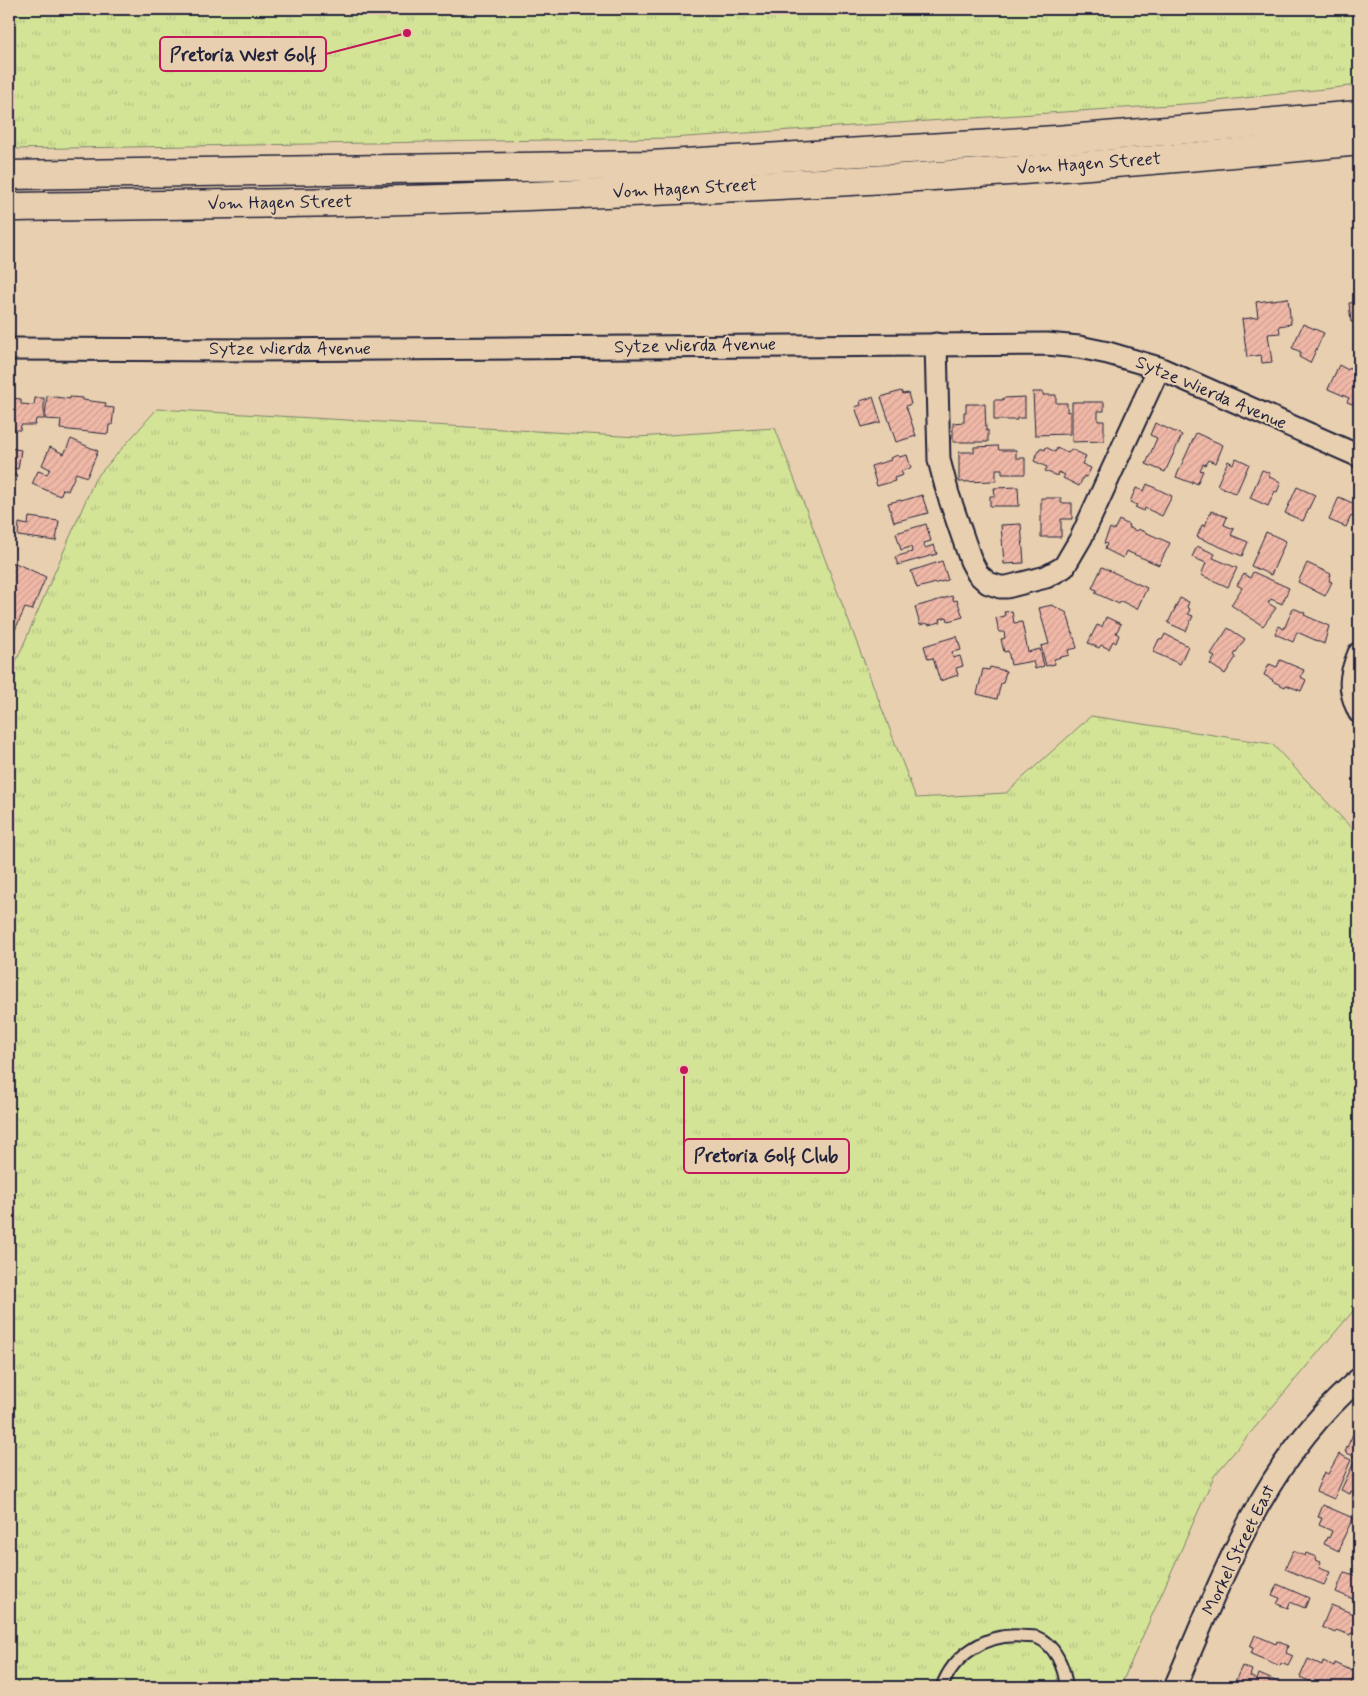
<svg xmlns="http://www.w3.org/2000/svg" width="1368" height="1696" font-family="Mynerve,sans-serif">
	<defs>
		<pattern id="grass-tufts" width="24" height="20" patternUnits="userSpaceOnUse" patternTransform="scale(1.25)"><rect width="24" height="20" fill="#d4e497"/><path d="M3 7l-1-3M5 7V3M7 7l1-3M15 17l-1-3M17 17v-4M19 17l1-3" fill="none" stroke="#b6c383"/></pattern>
		<pattern id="building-hatch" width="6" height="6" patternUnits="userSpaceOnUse" patternTransform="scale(1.25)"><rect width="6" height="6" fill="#f0b8a7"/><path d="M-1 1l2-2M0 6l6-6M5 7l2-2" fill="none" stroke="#ce9e91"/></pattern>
	</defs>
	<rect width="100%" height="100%" fill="#e7cfaf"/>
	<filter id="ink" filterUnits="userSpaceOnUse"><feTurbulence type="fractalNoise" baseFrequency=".02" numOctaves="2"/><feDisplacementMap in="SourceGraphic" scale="10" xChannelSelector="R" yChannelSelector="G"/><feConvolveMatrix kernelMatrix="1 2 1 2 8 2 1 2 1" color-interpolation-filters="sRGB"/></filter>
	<g filter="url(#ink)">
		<!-- grass -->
		<g fill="url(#grass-tufts)" stroke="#7b8369">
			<path d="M9,9H1359V85L1199,103L671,138L9,149Z"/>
			<path d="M157,409L638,437L775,428L916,798L1006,793L1091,716L1272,744L1359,836V1304L1214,1476L1120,1687H9V678L95,479Z"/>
		</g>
		<!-- building -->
		<g fill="url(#building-hatch)" stroke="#22223b">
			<path d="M1288,298L1291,324L1279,326L1280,333L1268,334L1272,362L1262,363L1261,355L1247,357L1242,319L1258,317L1256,302Z"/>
			<path d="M1359,302V321L1351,322L1349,303Z"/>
			<path d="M1303,324L1324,333L1310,363L1299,357L1301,352L1292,348Z"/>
			<path d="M1339,365L1348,370L1350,367L1359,372V403L1357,402L1355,405L1347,402L1349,398L1328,389Z"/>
			<path d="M901,391L903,394L908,393L911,404L906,406L916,436L896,442L881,397Z"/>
			<path d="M1033,392H1043V395H1056V403H1067V412L1070,411V434L1035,435Z"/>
			<path d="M47,396L70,399V397L83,398V400L106,403L105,407L114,408L112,425H109L108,434L60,429L61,420L45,419Z"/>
			<path d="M873,397L881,422L862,427L855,407L861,405L860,401Z"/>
			<path d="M1025,397V418H1017V420H994V400H1003V398Z"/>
			<path d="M9,398L21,399V404L34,405L35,398H44V419H36L35,425H21L20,430H9Z"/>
			<path d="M1072,402H1104V411H1098V421H1104V441L1072,442Z"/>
			<path d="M966,404H985L986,431L988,430V442H953V423L964,422V412H966Z"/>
			<path d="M1155,423L1182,435L1165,472L1146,464L1157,438L1150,435Z"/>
			<path d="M1196,433L1223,445L1216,463L1208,460L1205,465L1203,464L1200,470L1203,471L1197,484L1192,481V483L1176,477Z"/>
			<path d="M71,439L98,451L87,477L76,473L68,491L63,489L60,496L32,484L38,471L47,474L50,469L42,465L50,447L64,454Z"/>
			<path d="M998,446L999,450H1016V458H1025V474H1002V469H996V481L959,482V452H974V447Z"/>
			<path d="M1046,447L1055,452L1057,448L1068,453L1071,449L1086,456L1082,464L1091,468L1087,477L1084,476L1079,486L1063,478L1065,475L1058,472L1057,476L1045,471L1047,467L1034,461L1040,448L1045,450Z"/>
			<path d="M9,448L21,450L18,469L13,468L12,474L17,475L14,491L9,490Z"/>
			<path d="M898,455L899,457L907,455L911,468L901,471L903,475L894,478L895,481L877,486L871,466L891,460L890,458Z"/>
			<path d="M1236,458L1249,464L1236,494L1217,485L1228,461L1233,464Z"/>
			<path d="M1262,470L1270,473L1269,477L1281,482L1277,492L1275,491L1268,506L1250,498Z"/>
			<path d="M1147,484L1172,496L1162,516L1145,508L1144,511L1135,507L1137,505L1130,502L1136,488L1144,491Z"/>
			<path d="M1018,487L1019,506H990V496H995L994,488Z"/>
			<path d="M1297,487L1315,495L1303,521L1285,513Z"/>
			<path d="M922,495L928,513L894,522L888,503L901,500V501Z"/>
			<path d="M1339,497L1359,506L1354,517L1351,516L1346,527L1329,520Z"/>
			<path d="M1041,498H1061V503H1072V519H1061V537H1041Z"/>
			<path d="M1211,511L1227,517L1224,525L1234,529L1231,535L1248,542L1242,556L1197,537L1202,525L1205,526Z"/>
			<path d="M29,517L59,521L56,541L18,536L19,523L28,525Z"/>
			<path d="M1119,520L1129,525L1128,527L1136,531L1138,529L1170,543L1159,565L1126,551L1123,558L1105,549L1107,544L1104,543L1110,528L1114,530Z"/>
			<path d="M926,524L931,541L924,543L925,548L934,545L937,554L898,565L895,557L912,552L911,547L901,550L896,533Z"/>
			<path d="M1021,524L1024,563L1004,564L1001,525Z"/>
			<path d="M1266,532L1286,541L1271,575L1251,566Z"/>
			<path d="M1197,546L1215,554L1213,558L1237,568L1228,587L1201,575L1206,563L1192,557Z"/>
			<path d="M942,561L948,580L917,588L911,571Z"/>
			<path d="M13,562L46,577L32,610L25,608L14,632L9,629V571Z"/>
			<path d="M1307,563L1331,574L1329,581L1332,582L1325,596L1298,582Z"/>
			<path d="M1102,567L1147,588L1137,609L1121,601L1119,604L1095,593L1097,590L1092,588Z"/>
			<path d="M1253,572L1289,588L1282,604L1271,599L1268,603L1276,608L1263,626L1231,605L1242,588L1237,585L1244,574L1250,578Z"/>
			<path d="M952,596L954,601L957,600L963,617L948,621L947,617L940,619L941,622L928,625L927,623L920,625L915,607Z"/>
			<path d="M1180,598L1189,602L1187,607L1190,609L1188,614L1193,616L1186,631L1168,623Z"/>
			<path d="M1052,605L1067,613L1077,648L1068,650L1069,655L1054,659L1055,664L1046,666L1041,646L1049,644L1039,608Z"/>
			<path d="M1293,608L1305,613L1304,615L1329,626L1324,644L1297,632L1293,642L1275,634L1278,626L1284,629Z"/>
			<path d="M1012,611L1014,623L1022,622L1028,652L1040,649L1044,666L1035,669L1033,661L1011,665L1008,651L1004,652L1001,639L1005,638L1004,632H999L996,618L1005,616L1004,612Z"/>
			<path d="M1106,617L1121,624L1116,633L1119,635L1116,643L1113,641L1109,649L1101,645L1099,648L1088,643L1097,625L1102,627Z"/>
			<path d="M1228,628L1245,639L1234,655L1236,657L1225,674L1210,664L1215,657L1211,654Z"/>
			<path d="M1165,634L1188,646L1180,664L1153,652L1159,639L1162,640Z"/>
			<path d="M957,636L961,650L952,652L953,658L960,656L963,666L956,668L958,675L940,681L933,658L928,659L924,646Z"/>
			<path d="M1280,660L1304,670L1301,677L1306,680L1301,691L1286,685L1285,687L1272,681L1273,680L1264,675L1269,664L1277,667Z"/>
			<path d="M990,667L1006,671L1003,683H1001L997,699L977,694L983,669L989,670Z"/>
			<path d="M1353,1434L1359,1436V1434V1459L1345,1452Z"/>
			<path d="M1339,1454L1351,1460L1334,1499L1316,1491L1324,1472L1328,1474Z"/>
			<path d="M1354,1462L1359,1464V1495L1351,1491L1350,1494L1341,1490Z"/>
			<path d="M1323,1505L1353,1518L1341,1543L1342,1544L1339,1551L1324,1544L1327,1537L1329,1538L1332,1531L1319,1525L1322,1518L1318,1517Z"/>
			<path d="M1293,1551L1305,1556L1306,1553L1316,1557L1315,1560L1321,1562L1319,1568L1330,1572L1324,1585L1285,1569Z"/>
			<path d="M1344,1572L1359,1576V1604L1357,1603L1358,1601L1336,1592Z"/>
			<path d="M1277,1584L1309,1598L1305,1608L1290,1602L1288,1608L1277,1604L1280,1598L1272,1595Z"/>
			<path d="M1331,1605L1359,1616V1628L1356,1635L1351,1633L1350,1635L1336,1630L1335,1633L1322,1627Z"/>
			<path d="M1255,1635L1276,1644L1277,1641L1288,1646L1286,1653L1293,1656L1288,1666L1281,1663L1280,1666L1251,1654L1253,1648L1250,1647Z"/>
			<path d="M1308,1659L1322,1665L1323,1661L1334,1666L1335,1663L1355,1672L1350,1687H1322L1300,1677Z"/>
			<path d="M1242,1666L1252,1670L1250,1676L1257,1680L1259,1674L1282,1684L1281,1687H1230L1231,1686H1233Z"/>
		</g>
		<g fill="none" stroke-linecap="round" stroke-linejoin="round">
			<!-- lane casing -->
			<g stroke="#22223b" stroke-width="15">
				<path id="lane" d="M942,1687C953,1655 986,1634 1020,1636C1025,1637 1031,1636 1036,1637C1055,1644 1065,1668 1066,1687"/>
			</g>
			<!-- street casing -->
			<g stroke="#22223b" stroke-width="25">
				<g id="street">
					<path d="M936,344L939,460L948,494L971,561L978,574L988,583L1000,587H1007L1046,577L1064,567L1081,538L1159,368"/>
					<path d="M9,349L252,350L1047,344L1079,347L1108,353L1159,368L1359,456"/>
					<path d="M1359,653C1349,677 1348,689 1359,712"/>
					<path d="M1175,1687C1223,1576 1264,1460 1359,1379"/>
				</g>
			</g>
			<!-- primary casing -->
			<g stroke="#22223b" stroke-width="31">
				<g id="primary">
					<path d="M9,175L652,165L1056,140L1359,115"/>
					<path d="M9,207C129,205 249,205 369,201C699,192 1030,175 1359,141"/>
				</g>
			</g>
			<!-- lane -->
			<use href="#lane" stroke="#e7cfaf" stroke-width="11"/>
			<!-- street -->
			<use href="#street" stroke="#e7cfaf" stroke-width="21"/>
			<!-- primary -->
			<use href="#primary" stroke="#e7cfaf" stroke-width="28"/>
		</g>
	</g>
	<g text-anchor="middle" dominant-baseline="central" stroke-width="4" stroke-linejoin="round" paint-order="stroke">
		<!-- street labels -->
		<g font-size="18" fill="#22223b" stroke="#e7cfaf">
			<text transform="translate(1089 164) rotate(-4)">Vom Hagen Street</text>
			<text transform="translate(685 189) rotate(-3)">Vom Hagen Street</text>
			<text transform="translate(280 203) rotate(-1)">Vom Hagen Street</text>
			<text transform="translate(695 346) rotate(-1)">Sytze Wierda Avenue</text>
			<text x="290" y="349">Sytze Wierda Avenue</text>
			<text transform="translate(1211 393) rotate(23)">Sytze Wierda Avenue</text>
			<text transform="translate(1239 1550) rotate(-64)">Morkel Street East</text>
		</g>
	</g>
	<!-- callouts -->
	<path fill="none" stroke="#c2185b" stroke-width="2" d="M407 33L326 54M684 1070L684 1156"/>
	<g fill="#c2185b" stroke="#e7cfaf" stroke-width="2">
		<circle cx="407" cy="33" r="5"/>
		<circle cx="684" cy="1070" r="5"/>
	</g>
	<g fill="#e7cfaf" stroke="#c2185b" stroke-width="2">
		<rect x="160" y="37" width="166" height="34" rx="5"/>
		<rect x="684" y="1139" width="165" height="34" rx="5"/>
	</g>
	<g font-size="19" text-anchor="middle" font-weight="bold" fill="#22223b">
		<text x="243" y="61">Pretoria West Golf</text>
		<text x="766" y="1162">Pretoria Golf Club</text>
	</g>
	<!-- margin -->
	<rect width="1368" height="1696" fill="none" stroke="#e7cfaf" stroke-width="30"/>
	<rect x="15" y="15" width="1338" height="1666" fill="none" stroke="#22223b" stroke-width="2" filter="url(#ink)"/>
</svg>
